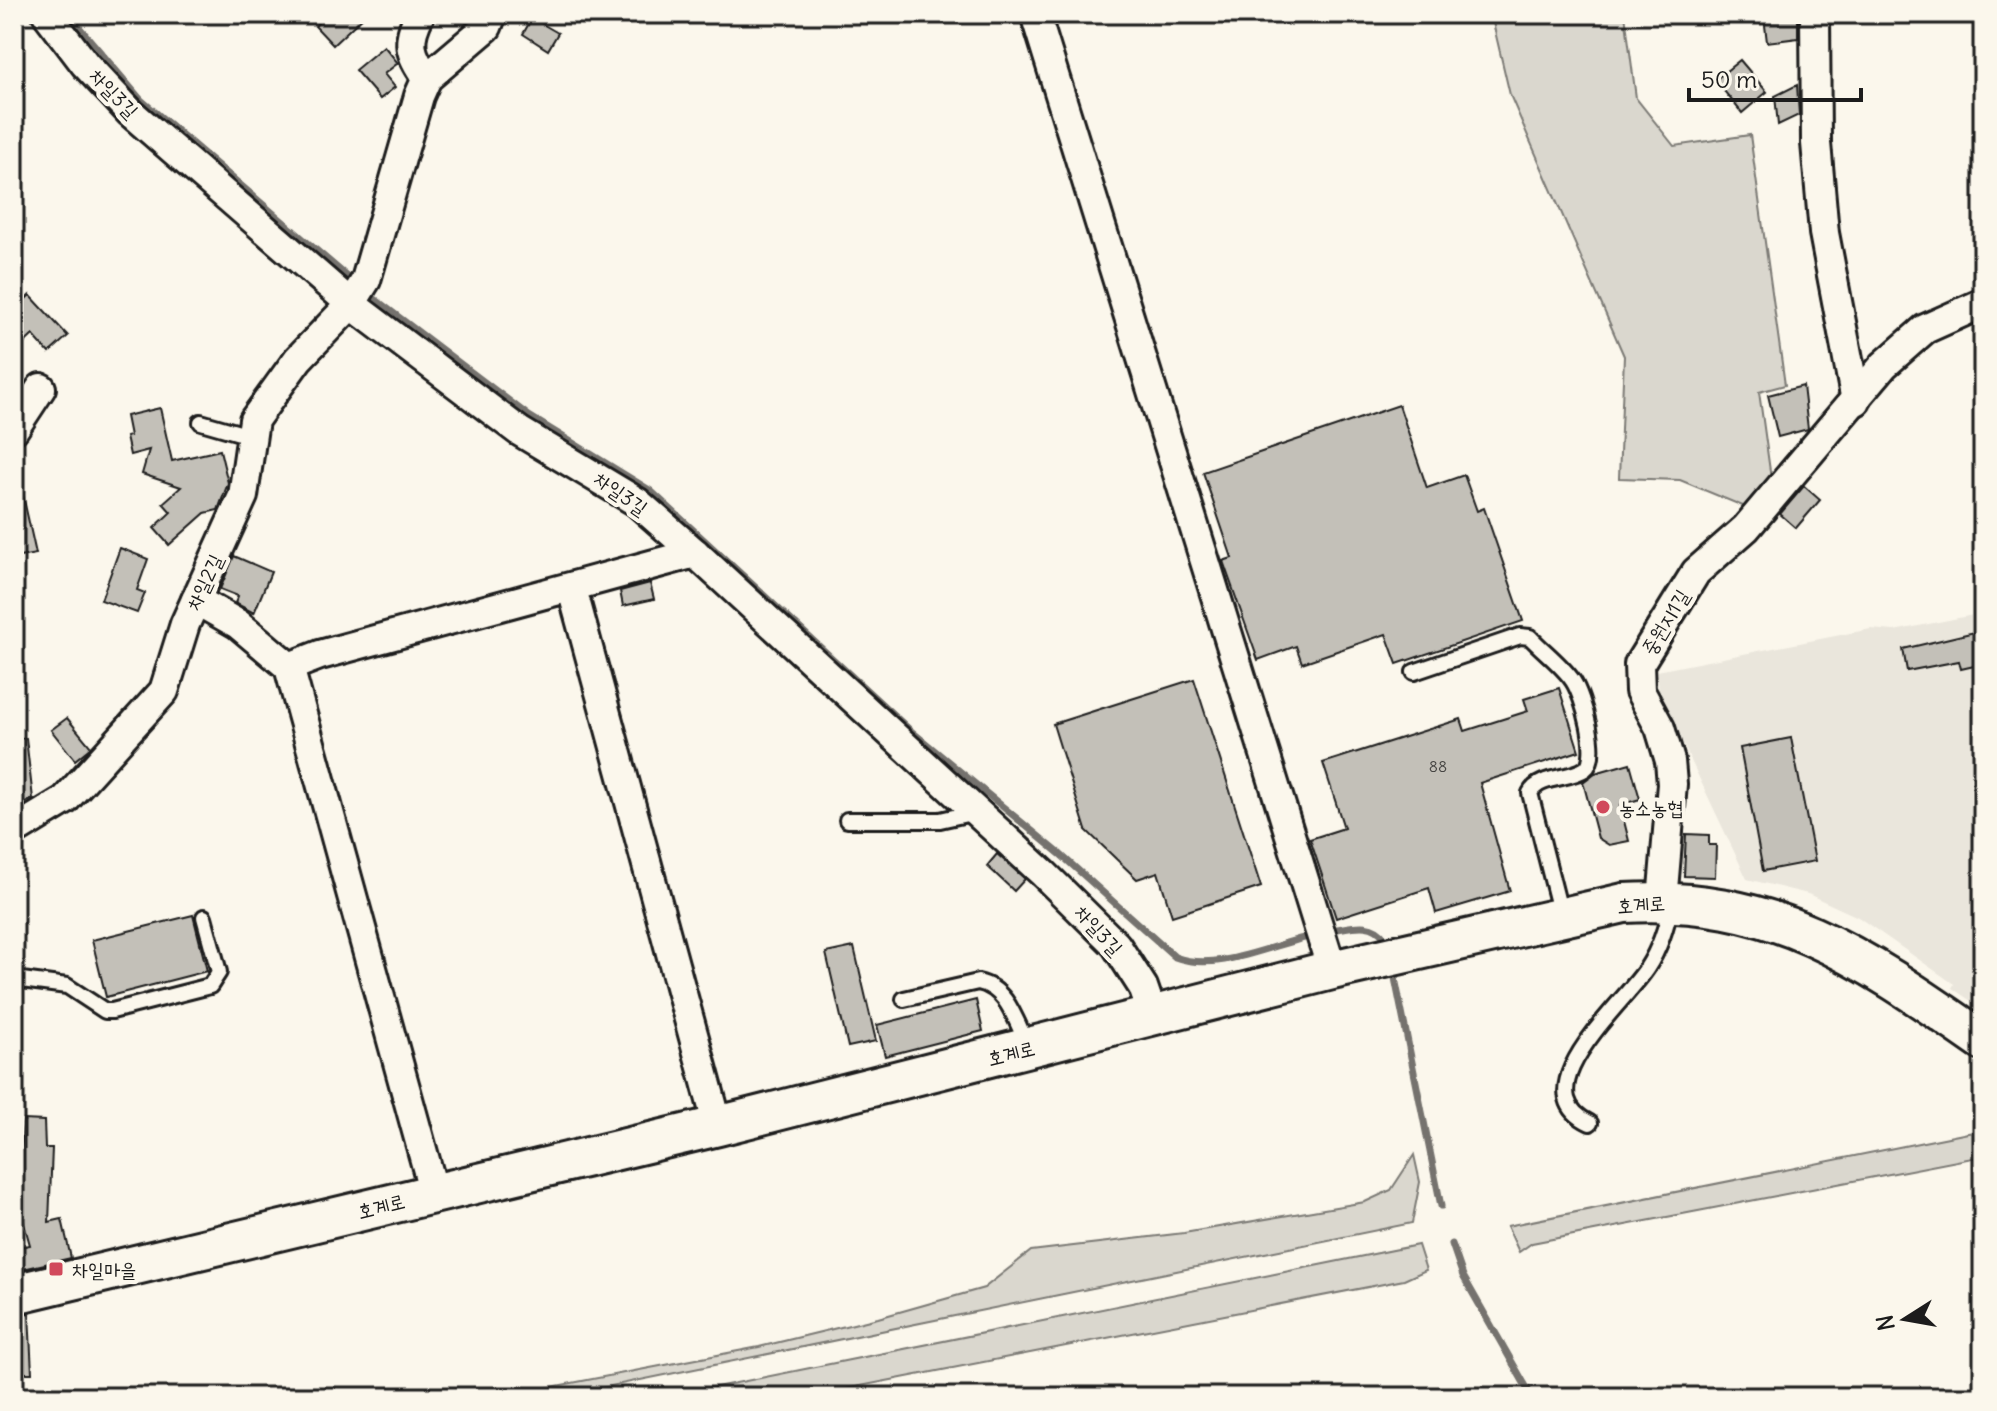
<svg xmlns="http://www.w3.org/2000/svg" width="1997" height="1411" font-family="Delius,'Poor Story',sans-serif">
	<rect width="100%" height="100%" fill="#fbf7ec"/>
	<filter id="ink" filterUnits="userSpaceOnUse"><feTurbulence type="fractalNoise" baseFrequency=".0125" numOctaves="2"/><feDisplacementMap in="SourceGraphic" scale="16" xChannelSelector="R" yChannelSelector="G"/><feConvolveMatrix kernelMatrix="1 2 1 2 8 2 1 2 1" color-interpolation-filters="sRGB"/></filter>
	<g filter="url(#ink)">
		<!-- built -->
		<path fill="#eae6dc" d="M1983,613V1009L1952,988L1954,984L1858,917L1808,894L1747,879L1659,693L1657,671L1871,629L1894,631Z"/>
		<!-- green -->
		<g fill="#dad7ce" stroke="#7b7a75" stroke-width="2">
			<path d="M1491,14H1625L1636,98L1674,146L1750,135L1785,385L1759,392L1771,478L1750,509L1680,480L1619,478L1624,356L1510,95Z"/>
			<path d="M1983,1130V1156L1532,1243L1519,1252L1507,1226Z"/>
			<path d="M1414,1155L1420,1182L1412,1223L557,1397H499L759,1347L878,1318L984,1288L1031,1251L1184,1233L1365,1202L1391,1190Z"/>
			<path d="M1418,1245L1426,1270L1404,1280L804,1397H667Z"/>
		</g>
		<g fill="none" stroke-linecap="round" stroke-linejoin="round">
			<!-- stream -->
			<g stroke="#74726e" stroke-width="7">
				<path d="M68,14L141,100L357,285"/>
				<path d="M367,293L529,416L651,491L911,731L1060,854L1175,957C1214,972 1265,948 1304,938"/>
				<path d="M1337,929C1355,926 1373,921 1385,938"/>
				<path d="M1395,978L1441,1206"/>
				<path d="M1452,1244L1463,1276L1532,1397"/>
			</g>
		</g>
		<!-- building -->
		<g fill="#c3c0b8" stroke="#1c1c1c" stroke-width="2">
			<path d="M327,14H366L333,45L315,26Z"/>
			<path d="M1798,14V38L1767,42L1764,17Z"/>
			<path d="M532,18L558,33L548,50L523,34Z"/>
			<path d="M384,46L398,63L384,74L395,87L380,99L355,70Z"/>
			<path d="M1740,60L1767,92L1742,113L1715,80Z"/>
			<path d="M1797,85L1799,115L1778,125L1775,96Z"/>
			<path d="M30,295L68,336L49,353L33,335L14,353V310Z"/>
			<path d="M1803,386L1808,429L1778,437L1768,395Z"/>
			<path d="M1399,405L1427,488L1464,475L1477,511L1484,508L1523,621L1397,664L1386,634L1302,663L1296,646L1258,660L1223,561L1232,558L1203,472Z"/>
			<path d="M160,408L172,461L220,450L228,483L218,510L205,513L169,545L154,528L171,512L163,503L181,487L142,474L149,450L130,455L126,437L130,436L126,416Z"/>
			<path d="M1804,486L1820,500L1796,528L1780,514Z"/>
			<path d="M14,491H22L36,554L14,558Z"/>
			<path d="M120,548L148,559L137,590L145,593L137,613L101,600Z"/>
			<path d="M234,556L271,572L254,613L235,603L238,596L220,589Z"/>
			<path d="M650,583L654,599L623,606L620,591Z"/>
			<path d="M1983,630V664L1961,669L1959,661L1907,671L1903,649Z"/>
			<path d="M1194,679L1261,887L1172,916L1158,872L1137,879L1086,830L1053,724Z"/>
			<path d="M1559,688L1579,751L1480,783L1510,891L1436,913L1429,888L1336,918L1310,839L1344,828L1323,763L1461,719L1465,731L1528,711L1524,699Z"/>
			<path d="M67,718L91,747L75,760L51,730Z"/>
			<path d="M26,738L33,799L14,809V739Z"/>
			<path d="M1791,738L1815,861L1763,871L1740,748Z"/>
			<path d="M1630,763L1640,799L1620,805L1629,841L1609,845L1598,838L1583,782L1595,773Z"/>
			<path d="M1686,834L1709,835V845H1716L1715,877L1684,876Z"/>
			<path d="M997,854L1025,879L1014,891L987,866Z"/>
			<path d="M193,915L207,971L106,997L92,940Z"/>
			<path d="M854,947L876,1041L848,1047L826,953Z"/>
			<path d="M976,1000L983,1031L885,1056L877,1025Z"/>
			<path d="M23,1120L44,1121L45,1148H52L49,1222L62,1219L71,1258L23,1269L19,1247L30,1245L19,1206Z"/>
			<path d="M29,1313L32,1373H14V1315Z"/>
		</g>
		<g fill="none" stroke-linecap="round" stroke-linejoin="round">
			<!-- lane casing -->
			<g stroke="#1c1c1c" stroke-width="20">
				<g id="lane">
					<path d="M201,422L250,436"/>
					<path d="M1414,672L1520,636L1530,637C1543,651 1562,665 1573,681C1583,696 1601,758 1585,769C1569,780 1540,775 1530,793L1561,915"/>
					<path d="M847,820H940L976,812"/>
					<path d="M14,979L67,986L105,1011H112L210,986L219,972L204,917"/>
					<path d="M904,999L978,982C1007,988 1015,1019 1027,1044"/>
					<path d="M1590,1123C1520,1090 1624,1004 1647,968C1660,948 1667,926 1671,903"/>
				</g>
			</g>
			<!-- street casing -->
			<g stroke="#1c1c1c" stroke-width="34">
				<g id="street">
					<path d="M47,14L85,64L131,113L351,304L519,431L637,502L695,553L1044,874L1116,945L1143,987L1153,1016"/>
					<path d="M420,14C406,41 409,54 427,78"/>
					<path d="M1035,14L1332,970"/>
					<path d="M1815,14L1816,143L1824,233L1856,401"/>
					<path d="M14,429L41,388"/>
					<path d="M572,589L718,1126"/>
					<path d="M196,600L238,624L289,667L434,1193"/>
					<path d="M289,667L320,655L695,553"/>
					<path d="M14,831L65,800L164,691L185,624L243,496L254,420L298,359L351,304L366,280L419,96L427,78L487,27L492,14"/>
					<path d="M1662,901L1672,784L1670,761L1660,728L1640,691L1639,664L1696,572L1746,528L1884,365L1925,329L1983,303"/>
				</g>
			</g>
			<!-- secondary casing -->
			<g stroke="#1c1c1c" stroke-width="44">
				<path id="secondary" d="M14,1294L718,1126L1332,970L1624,903C1775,894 1865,959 1983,1041"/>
			</g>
			<!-- lane -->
			<use href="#lane" stroke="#fbf7ec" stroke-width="14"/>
			<!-- street -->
			<use href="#street" stroke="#fbf7ec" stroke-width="28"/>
			<!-- secondary -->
			<use href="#secondary" stroke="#fbf7ec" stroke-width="38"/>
		</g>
	</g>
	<!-- markers -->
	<g fill="#d1495b" stroke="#fbf7ec" stroke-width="3">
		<circle cx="1603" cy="807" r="8"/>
		<rect x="48" y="1261" width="16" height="16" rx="4"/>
	</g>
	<g text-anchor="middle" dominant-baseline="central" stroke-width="8" stroke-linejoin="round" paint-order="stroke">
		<!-- number labels -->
		<g font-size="16" fill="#464543">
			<text x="1438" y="766">88</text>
		</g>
		<!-- street labels -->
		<g font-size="20" fill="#1c1c1c" stroke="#fbf7ec">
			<text transform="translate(114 93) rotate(46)">차일3길</text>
			<text transform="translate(621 493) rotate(35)">차일3길</text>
			<text transform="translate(204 582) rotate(-65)">차일2길</text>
			<text transform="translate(1665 622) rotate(-59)">중원지1길</text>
			<text transform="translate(1641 904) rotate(-4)">호계로</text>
			<text transform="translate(1099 930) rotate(47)">차일3길</text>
			<text transform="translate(1011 1053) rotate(-14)">호계로</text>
			<text transform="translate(381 1206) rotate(-14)">호계로</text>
		</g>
		<!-- poi labels -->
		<g font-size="20" fill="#1c1c1c" stroke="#fbf7ec" text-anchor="start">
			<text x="1619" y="807">농소농협</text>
			<text x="72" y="1269">차일마을</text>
		</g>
	</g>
	<!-- margin -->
	<rect width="1997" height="1411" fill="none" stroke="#fbf7ec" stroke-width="48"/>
	<rect x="24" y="24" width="1949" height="1363" fill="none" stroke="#1c1c1c" stroke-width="3" filter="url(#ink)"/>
	<!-- north arrow -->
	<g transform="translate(1905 1319) rotate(259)" stroke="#fbf7ec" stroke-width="6" paint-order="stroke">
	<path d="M0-6L14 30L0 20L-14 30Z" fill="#1c1c1c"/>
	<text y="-12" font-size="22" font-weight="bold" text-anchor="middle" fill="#1c1c1c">N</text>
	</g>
	<!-- scale -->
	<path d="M1689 88v12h172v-12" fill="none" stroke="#1c1c1c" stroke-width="4"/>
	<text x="1701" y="88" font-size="24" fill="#1c1c1c" stroke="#fbf7ec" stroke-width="6" paint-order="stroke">50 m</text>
</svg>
